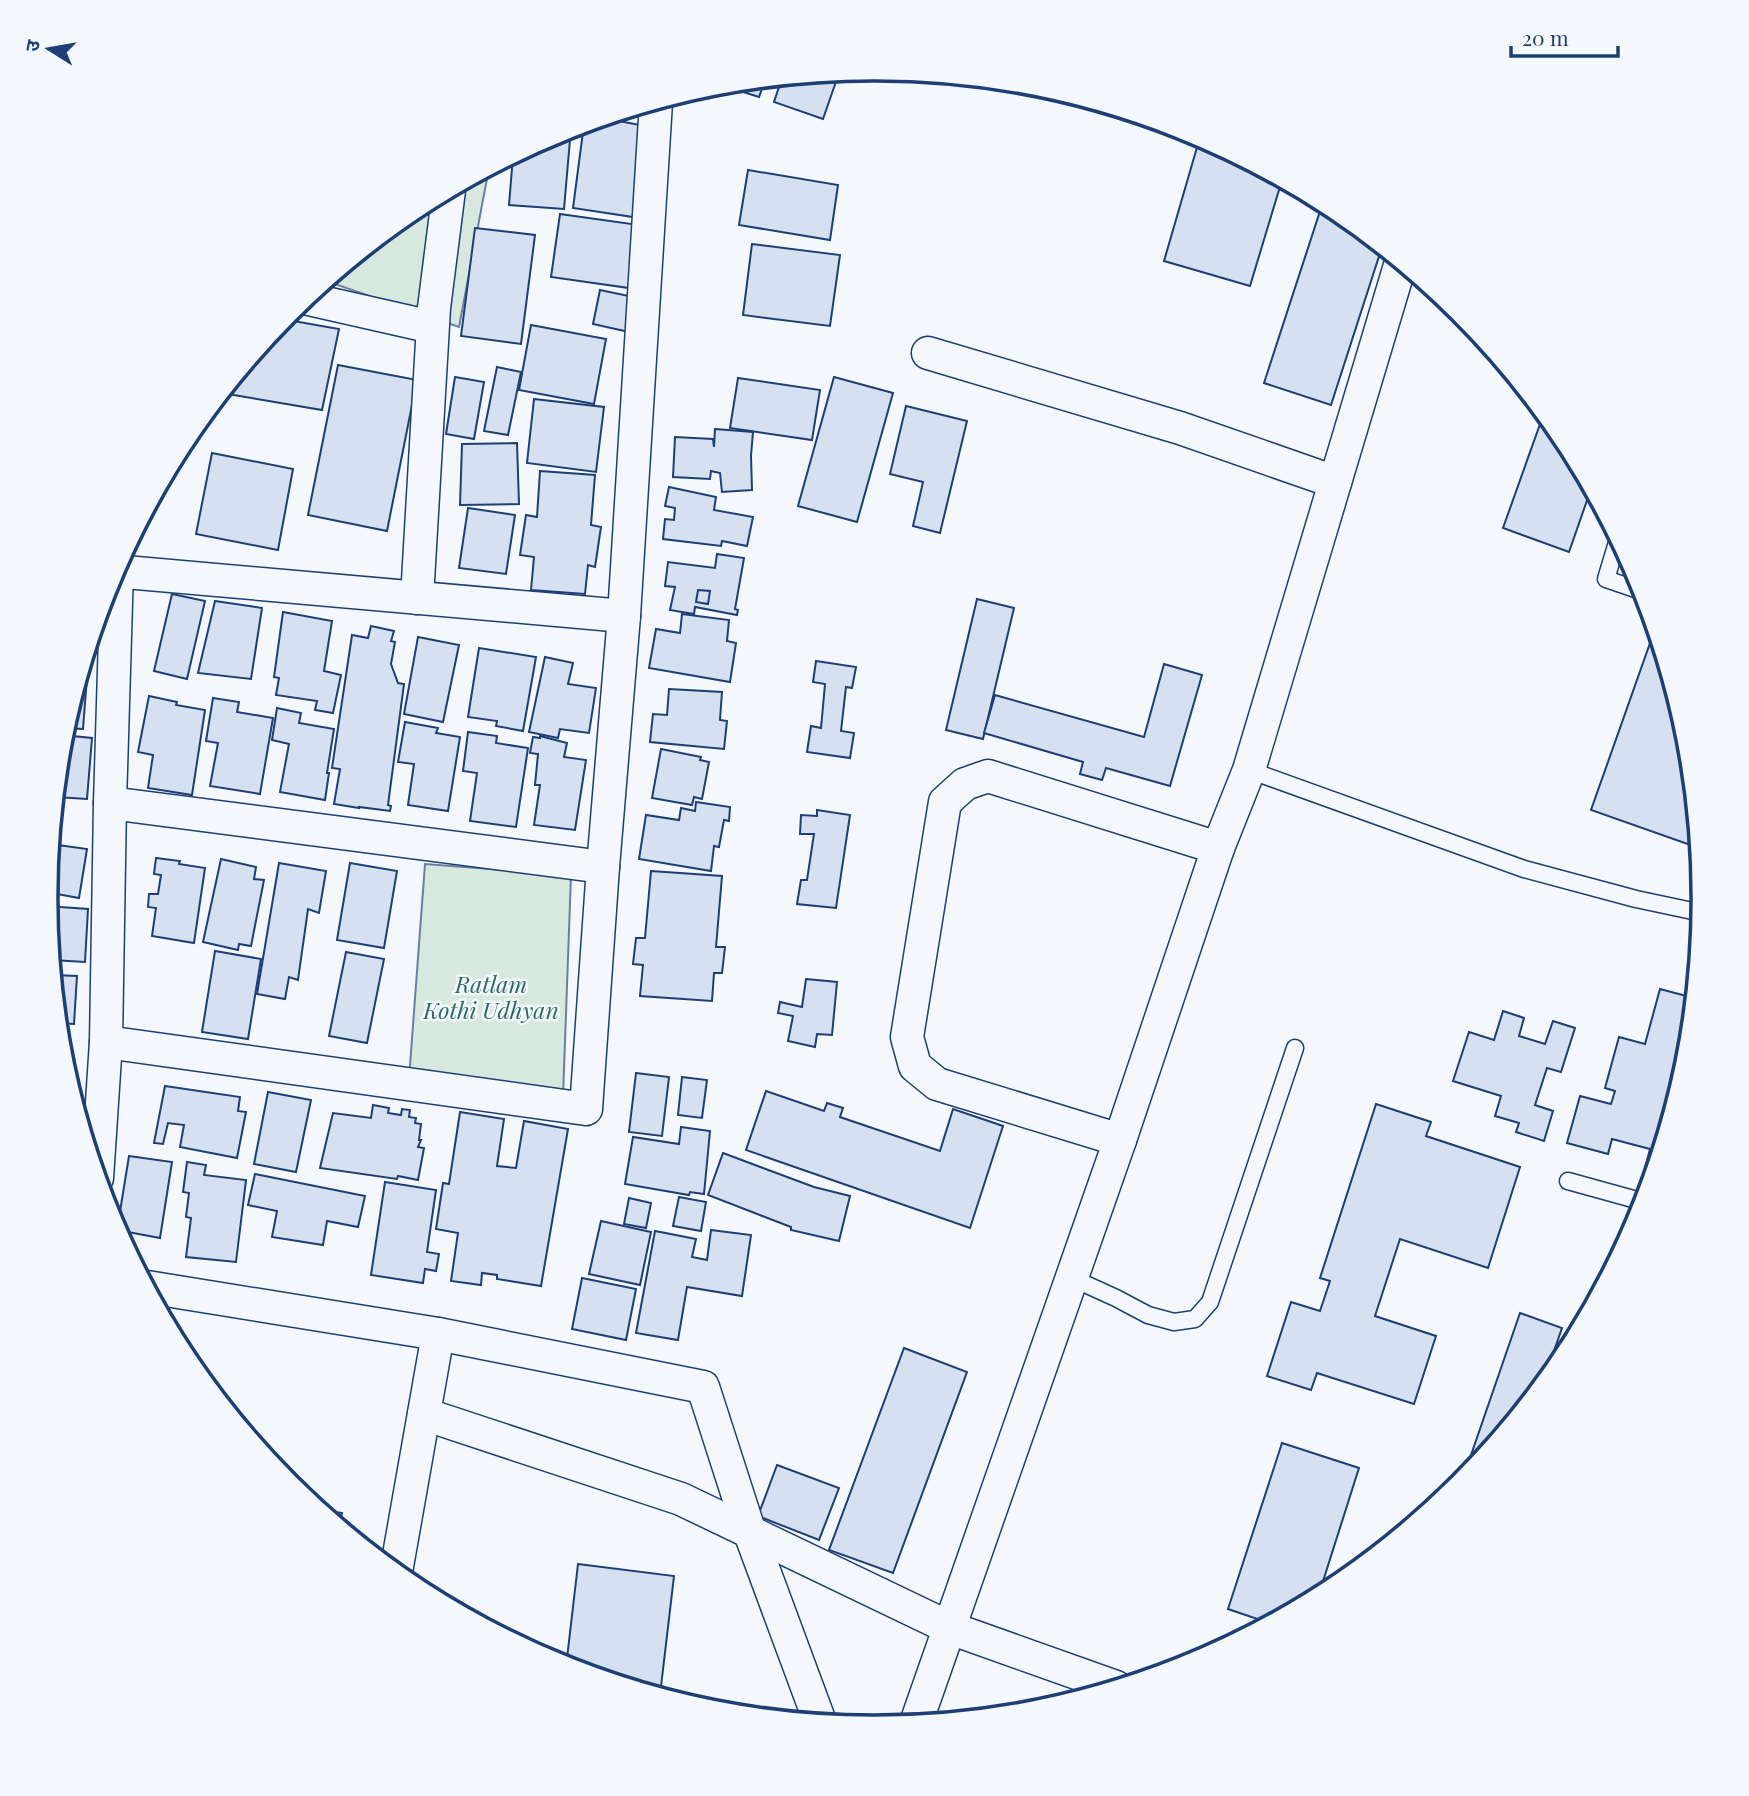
<svg xmlns="http://www.w3.org/2000/svg" width="1749" height="1796" font-family="'Playfair Display','Noto Sans Devanagari',serif">
	<rect width="100%" height="100%" fill="#f4f7fb"/>
	<!-- green -->
	<g fill="#d7e8df" stroke="#687fa3" stroke-width="2">
		<path d="M489,168L459,327L326,281L414,208Z"/>
		<path d="M425,864L571,875L563,1097L409,1079Z"/>
	</g>
	<!-- building -->
	<g fill="#d5e0f0" stroke="#1d3f73" stroke-width="2">
		<path d="M839,73L823,119L774,102L782,78Z"/>
		<path d="M765,80L759,97L718,84Z"/>
		<path d="M603,118L640,125L633,217L573,208L584,124Z"/>
		<path d="M571,128L564,209L509,205L513,156L558,132Z"/>
		<path d="M1200,137L1282,180L1250,286L1164,261Z"/>
		<path d="M748,170L838,185L830,240L739,225Z"/>
		<path d="M1323,202L1335,209L1382,247L1331,405L1264,383Z"/>
		<path d="M560,214L639,225L629,288L551,277Z"/>
		<path d="M475,228L535,235L521,344L461,336Z"/>
		<path d="M752,244L840,255L830,326L743,315Z"/>
		<path d="M600,290L629,296V332L593,324Z"/>
		<path d="M282,319L339,329L322,410L222,393Z"/>
		<path d="M531,325L606,339L594,404L519,390Z"/>
		<path d="M338,365L417,380L387,531L308,515Z"/>
		<path d="M497,367L521,372L508,435L484,431Z"/>
		<path d="M455,377L484,382L474,439L446,434Z"/>
		<path d="M834,377L893,393L857,522L798,506Z"/>
		<path d="M738,378L820,390L812,440L730,428Z"/>
		<path d="M534,399L604,407L596,472L527,463Z"/>
		<path d="M906,406L967,421L940,533L913,526L923,482L890,474Z"/>
		<path d="M1544,413L1564,438L1591,489L1569,552L1503,528Z"/>
		<path d="M715,429L753,432L751,456L752,490L722,492L720,473L711,471L710,479L673,477L675,437L713,439L714,447Z"/>
		<path d="M517,443L519,504L460,505L462,444Z"/>
		<path d="M212,453L293,469L278,550L196,534Z"/>
		<path d="M540,471L595,475L591,525L601,527L595,567L588,565L585,594L531,590L534,557L520,555L526,515L537,517Z"/>
		<path d="M669,487L716,497L714,510L753,517L747,546L722,541L721,546L663,539L665,519L674,520L675,508L665,506Z"/>
		<path d="M468,508L515,515L506,574L459,568Z"/>
		<path d="M717,554L744,558L735,609L738,610L737,615L695,607L694,614L670,610L675,587L665,586L668,562L715,568Z"/>
		<path d="M698,590L710,591L708,604L696,602Z"/>
		<path d="M172,594L205,601L187,679L154,671Z"/>
		<path d="M977,599L1014,608L983,739L946,730Z"/>
		<path d="M215,601L262,608L251,679L198,673Z"/>
		<path d="M283,612L332,621L324,671L341,675L333,713L315,710L317,701L276,695L279,678L274,677Z"/>
		<path d="M682,614L729,620L727,641L736,643L730,682L649,668L656,629L680,633Z"/>
		<path d="M95,625L92,665H83Z"/>
		<path d="M371,626L394,631L391,641L395,642L391,664L398,683L404,684L388,805L391,806L390,811L359,807V808L334,804L340,769L332,768L352,635L368,638Z"/>
		<path d="M1655,629L1688,737L1699,848L1591,810Z"/>
		<path d="M418,637L459,645L443,722L404,714Z"/>
		<path d="M479,648L536,657L523,731L496,726L497,721L468,717Z"/>
		<path d="M545,657L573,663L568,684L596,688L589,733L560,729L558,738L529,732Z"/>
		<path d="M816,661L856,667L852,688L846,687L841,731L854,733L850,758L807,752L811,726L821,728L825,684L813,682Z"/>
		<path d="M1164,664L1202,675L1170,786L1106,768L1102,780L1080,774L1083,762L984,733L995,695L1144,737Z"/>
		<path d="M80,677H87L83,729L64,728Z"/>
		<path d="M669,689L722,692L720,720L727,721L724,749L650,742L653,714L667,715Z"/>
		<path d="M149,696L177,702L176,705L205,710L192,795L148,788L153,755L138,752Z"/>
		<path d="M213,698L239,702L237,712L273,718L260,794L210,786L218,743L206,741Z"/>
		<path d="M277,708L301,713L299,723L334,729L327,773H329L325,800L280,792L289,744L272,740Z"/>
		<path d="M405,722L438,728L436,733L460,737L448,811L408,805L414,764L398,762Z"/>
		<path d="M468,732L497,736L496,743L528,748L516,827L470,821L477,773L463,771Z"/>
		<path d="M62,735L92,738L87,799L56,797Z"/>
		<path d="M540,736L567,743L564,757L586,760L575,830L534,825L540,785H535L538,754L530,753L533,737L540,738Z"/>
		<path d="M661,749L701,757L700,760L709,762L702,799L694,797L692,805L652,798Z"/>
		<path d="M696,802L730,807L729,821L724,820L719,847L714,846L711,871L639,859L646,815L679,820L681,808L695,811Z"/>
		<path d="M817,810L850,815L836,908L797,904L801,880H807L814,834H800L801,815L817,816Z"/>
		<path d="M51,844L87,849L79,898L46,892Z"/>
		<path d="M156,858L180,861L179,864L205,868L194,943L152,936L156,908L148,907L149,894H158L161,875L154,874Z"/>
		<path d="M221,859L256,867L254,879L264,880L251,946L239,944L238,950L203,942Z"/>
		<path d="M279,863L326,871L319,913L308,909L298,980L289,977L285,999L257,994Z"/>
		<path d="M350,863L397,871L384,948L337,940Z"/>
		<path d="M651,871L722,876L716,947H725L722,973H714L712,1001L640,996L643,965L633,964L636,938H645Z"/>
		<path d="M46,906L88,909L85,962L52,960Z"/>
		<path d="M215,951L261,959L248,1039L202,1032Z"/>
		<path d="M346,952L384,959L367,1043L329,1036Z"/>
		<path d="M53,975L77,976L74,1024L58,1023Z"/>
		<path d="M806,979L837,982L832,1035L817,1034L815,1047L788,1041L793,1016L778,1013L780,1002L802,1007Z"/>
		<path d="M1660,989L1694,998L1687,1060L1653,1174L1644,1172L1650,1149L1612,1139L1608,1154L1567,1143L1580,1096L1611,1104L1615,1091L1605,1088L1619,1037L1645,1044Z"/>
		<path d="M1503,1011L1524,1018L1519,1036L1545,1044L1553,1021L1575,1028L1561,1072L1547,1068L1535,1105L1553,1111L1544,1141L1516,1132L1519,1123L1495,1116L1501,1096L1453,1081L1469,1032L1494,1040Z"/>
		<path d="M59,1032H68L66,1076L61,1059Z"/>
		<path d="M636,1073L669,1077L662,1136L629,1132Z"/>
		<path d="M682,1077L707,1080L702,1118L678,1115Z"/>
		<path d="M165,1086L240,1097L238,1111L246,1112L237,1158L180,1147L184,1125L168,1123L163,1144L154,1143Z"/>
		<path d="M766,1091L824,1111L827,1103L843,1108L840,1117L940,1151L953,1109L1003,1126L970,1228L746,1150Z"/>
		<path d="M268,1092L311,1100L296,1172L254,1164Z"/>
		<path d="M1376,1104L1431,1122L1426,1136L1520,1167L1488,1268L1400,1239L1375,1316L1436,1336L1414,1404L1317,1373L1311,1390L1267,1376L1291,1302L1320,1311L1330,1281L1320,1278Z"/>
		<path d="M373,1105L389,1108L388,1113L401,1115L402,1109L410,1110L409,1117L416,1118L415,1123L421,1124L419,1140H421L418,1147L424,1148L418,1180L398,1176L397,1179L320,1168L333,1113L371,1118Z"/>
		<path d="M460,1112L504,1119L497,1166L516,1168L524,1121L568,1129L541,1286L497,1279V1275L482,1273L481,1285L451,1281L458,1233L436,1229L443,1183L449,1184Z"/>
		<path d="M681,1127L710,1131L704,1194L690,1192L689,1195L625,1184L633,1137L679,1144Z"/>
		<path d="M723,1153L814,1187L850,1196L839,1241L791,1230V1227L708,1195Z"/>
		<path d="M129,1156L172,1162L160,1238L117,1230Z"/>
		<path d="M187,1162L206,1165L204,1175L246,1180L236,1262L186,1257L191,1218L186,1217L189,1193L183,1192Z"/>
		<path d="M255,1174L365,1196L358,1227L327,1221L323,1245L272,1237L277,1211L248,1205Z"/>
		<path d="M385,1182L436,1190L427,1252L439,1254L436,1271L425,1269L423,1283L371,1275Z"/>
		<path d="M679,1197L706,1202L701,1231L673,1226Z"/>
		<path d="M629,1198L651,1203L646,1228L624,1224Z"/>
		<path d="M601,1221L651,1232L640,1285L589,1274Z"/>
		<path d="M711,1230L751,1235L742,1296L687,1287L678,1340L636,1333L655,1231L696,1239L692,1257L707,1260Z"/>
		<path d="M582,1278L636,1289L626,1340L572,1329Z"/>
		<path d="M1520,1313L1562,1328L1542,1385L1461,1484Z"/>
		<path d="M904,1348L967,1372L893,1573L829,1550Z"/>
		<path d="M1282,1443L1359,1468L1318,1597L1269,1623L1228,1609Z"/>
		<path d="M777,1465L839,1488L819,1540L758,1516Z"/>
		<path d="M319,1509L342,1513L339,1526Z"/>
		<path d="M578,1564L674,1576L660,1695L566,1667Z"/>
	</g>
	<g fill="none" stroke-linecap="round" stroke-linejoin="round">
		<!-- service casing -->
		<g stroke="#1d3f73" stroke-width="19">
			<g id="service">
				<path d="M1618,539L1606,579L1644,592"/>
				<path d="M1249,770L1524,869L1636,899L1702,913"/>
				<path d="M1568,1181L1644,1202"/>
				<path d="M1072,1278L1116,1298L1148,1315L1174,1322L1195,1319L1210,1302L1295,1048"/>
			</g>
		</g>
		<!-- minor casing -->
		<g stroke="#1d3f73" stroke-width="35">
			<g id="minor">
				<path d="M304,298L432,327"/>
				<path d="M928,353L1180,428L1335,482"/>
				<path d="M114,571L624,616"/>
				<path d="M417,598L434,308L449,190"/>
				<path d="M110,803L603,867"/>
				<path d="M106,1042L586,1109L603,867L624,616L656,102"/>
				<path d="M1120,1140L937,1084L915,1066L907,1037L945,802L965,784L988,776L1218,848"/>
				<path d="M97,1178L106,1042L110,803L117,570"/>
				<path d="M147,1287L438,1334L703,1387L750,1533L820,1722"/>
				<path d="M424,1414L681,1499L950,1628L1116,1687"/>
				<path d="M396,1572L438,1334"/>
				<path d="M916,1723L1120,1140L1218,848L1249,770L1401,262"/>
			</g>
		</g>
		<!-- service -->
		<use href="#service" stroke="#f4f7fb" stroke-width="16"/>
		<!-- minor -->
		<use href="#minor" stroke="#f4f7fb" stroke-width="32"/>
	</g>
	<g text-anchor="middle" dominant-baseline="central" stroke-width="5" stroke-linejoin="round" paint-order="stroke">
		<!-- park labels -->
		<g font-size="23" font-style="italic" fill="#2c6c60" stroke="#f4f7fb">
			<text x="491" y="983">Ratlam<tspan x="491" dy="26">Kothi Udhyan</tspan></text>
		</g>
	</g>
	<!-- crop -->
	<path d="M0 0H1749V1796H0ZM874 81H875A816 816 0 0 1 1691 897V899A816 816 0 0 1 875 1715H874A816 816 0 0 1 58 899V897A816 816 0 0 1 874 81Z" fill="#f4f7fb" fill-rule="evenodd"/>
	<path fill="none" stroke="#1d3f73" stroke-width="3.5" d="M874 81H875A816 816 0 0 1 1691 897V899A816 816 0 0 1 875 1715H874A816 816 0 0 1 58 899V897A816 816 0 0 1 874 81Z"/>
	<!-- north arrow -->
	<g transform="translate(49 49) rotate(281)" stroke="#f4f7fb" stroke-width="5" paint-order="stroke">
	<path d="M0-5L12 26L0 18L-12 26Z" fill="#1d3f73"/>
	<text y="-10" font-size="19" font-weight="bold" text-anchor="middle" fill="#1d3f73">उ</text>
	</g>
	<!-- scale -->
	<path d="M1511 46v10h107v-10" fill="none" stroke="#1d3f73" stroke-width="3.5"/>
	<text x="1522" y="46" font-size="21" fill="#1d3f73" stroke="#f4f7fb" stroke-width="5" paint-order="stroke">20 m</text>
</svg>
